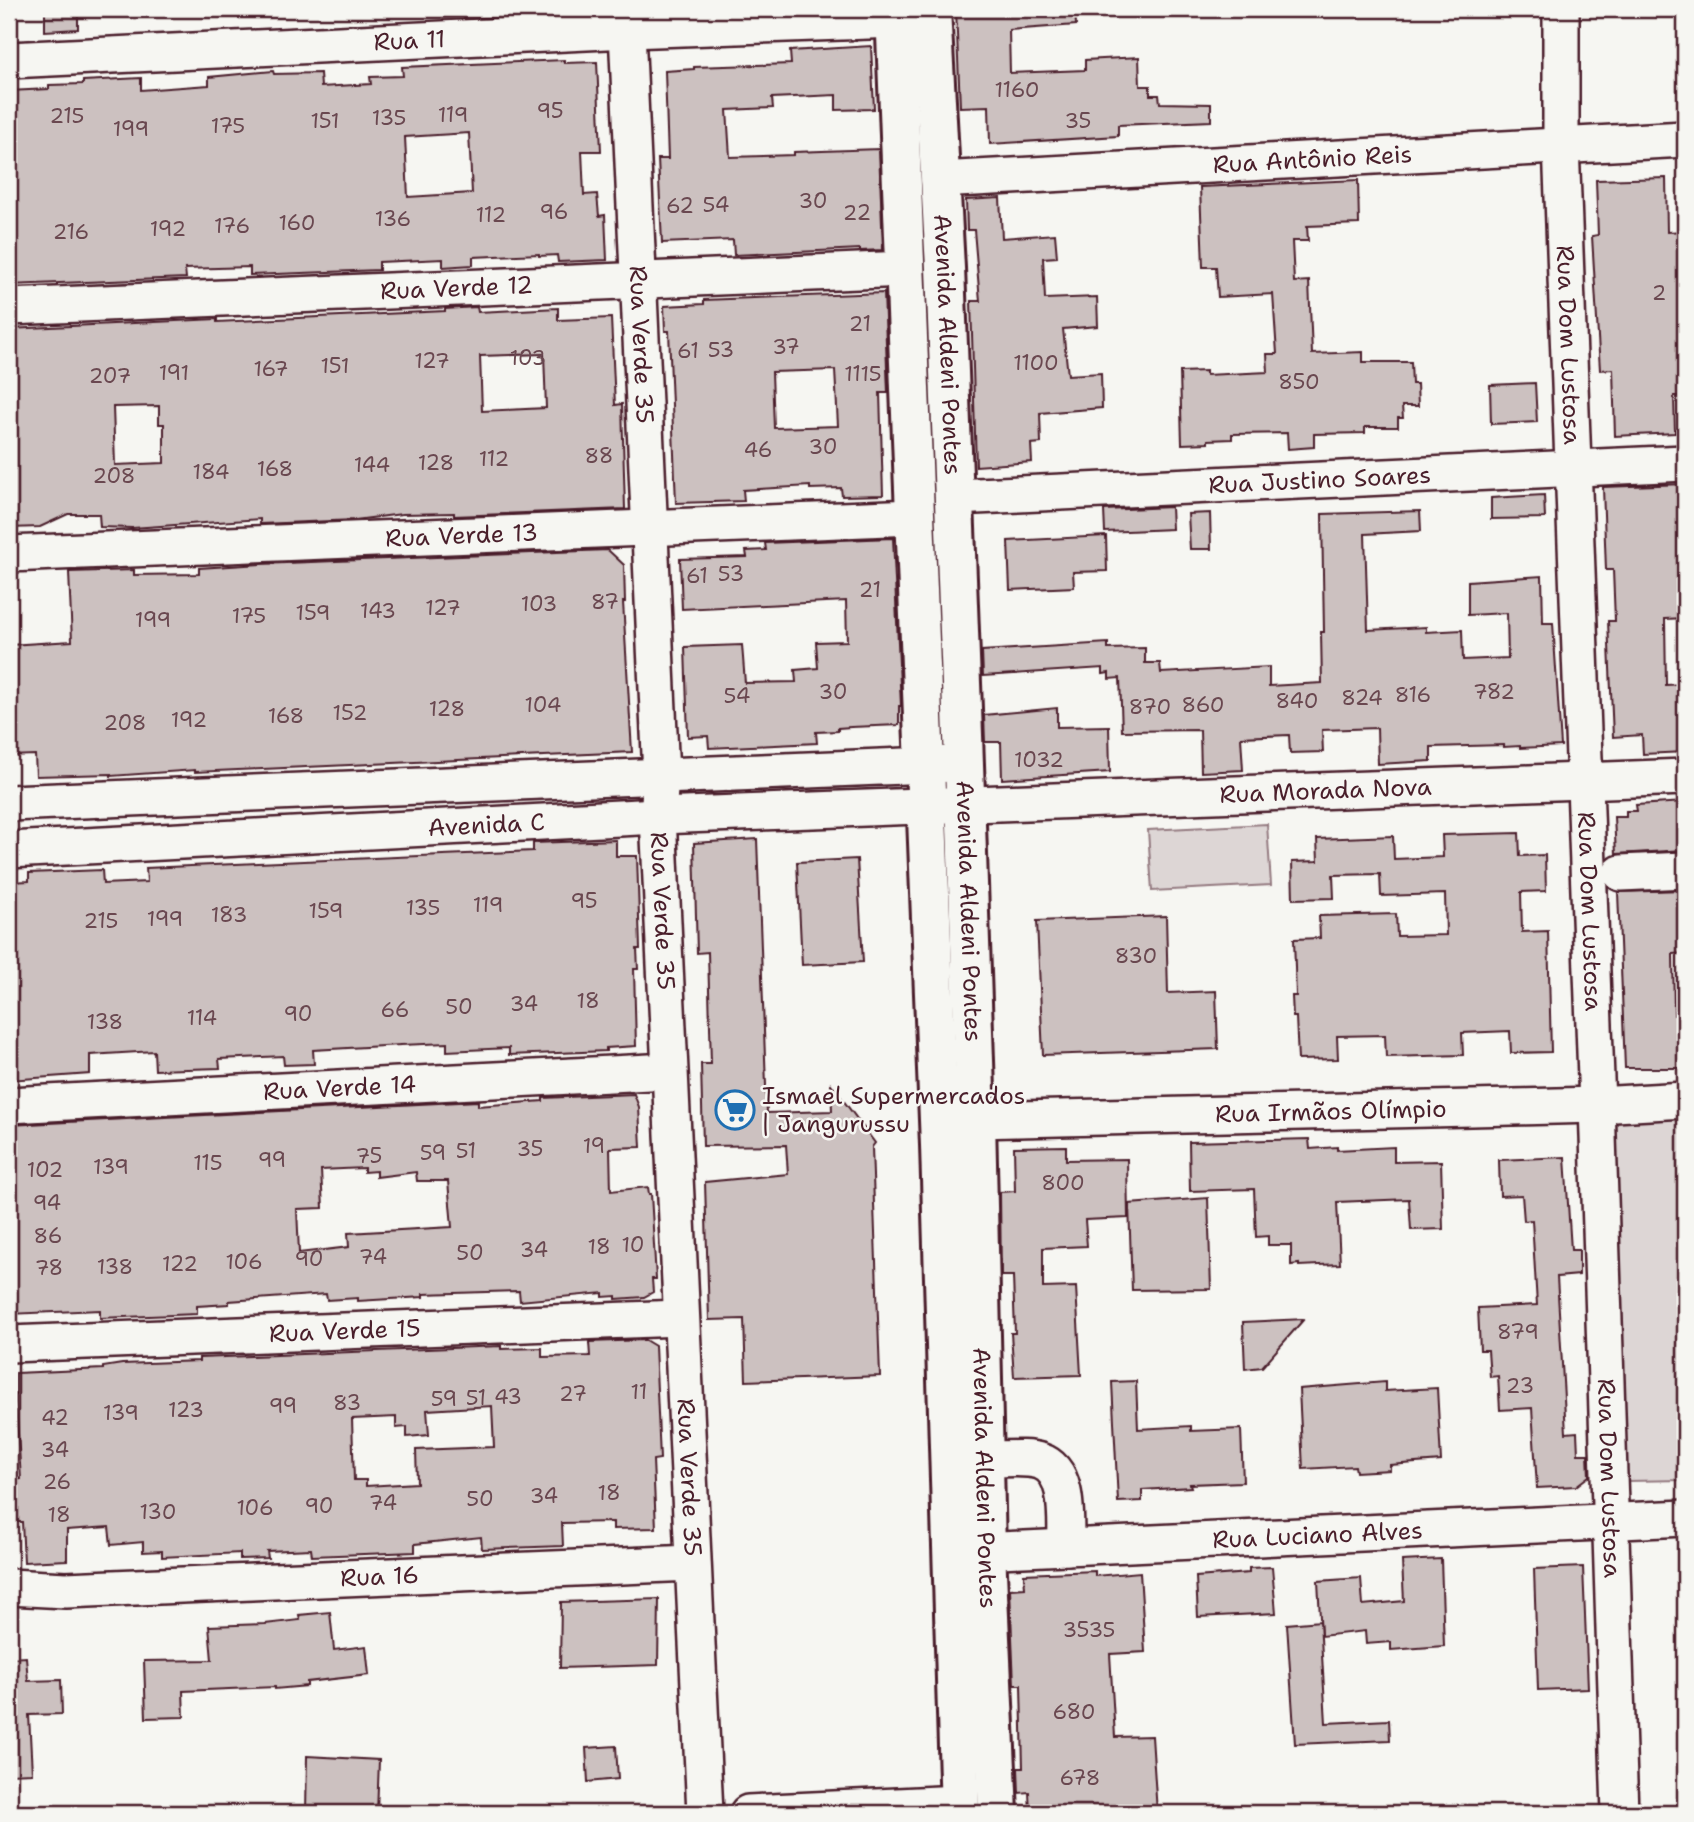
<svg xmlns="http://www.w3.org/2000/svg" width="1694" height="1822" font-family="'Shantell Sans',sans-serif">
	<rect width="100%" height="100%" fill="#f6f6f2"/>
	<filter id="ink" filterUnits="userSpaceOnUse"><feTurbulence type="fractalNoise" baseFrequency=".0143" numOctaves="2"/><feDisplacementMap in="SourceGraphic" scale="14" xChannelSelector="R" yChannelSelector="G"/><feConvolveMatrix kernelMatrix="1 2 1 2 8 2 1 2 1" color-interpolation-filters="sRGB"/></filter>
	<g filter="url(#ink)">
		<!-- green -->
		<g fill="#ddd6d5" stroke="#947a80" stroke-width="2">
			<path d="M1267,824L1271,885L1152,891L1148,830Z"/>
			<path d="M1685,1110V1480L1627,1481L1613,1113Z"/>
		</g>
		<!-- building -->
		<g fill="#ccc1c0" stroke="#4a1f2b" stroke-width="2" fill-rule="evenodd">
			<path d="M45,9H78V29L45,31Z"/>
			<path d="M956,9H1075L1076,25L1009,30L1010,73L1085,70V60L1139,57L1140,86H1150V95H1159L1160,103L1211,104V121L1118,125V136L990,144L989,106L960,107Z"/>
			<path d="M871,46L874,109L836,110V95L772,98L773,108L727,110L730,157L794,155V152L879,149L883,250L860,251V249L734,255L733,240L662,243L658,159H668L665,71L694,69V67L791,64L790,51Z"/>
			<path d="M564,60V63L597,62L601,151H582L584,195L597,194L599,216L605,215L607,260L558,262L557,255L539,256V254L473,257V265L457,266L443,267V259L379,262V270L250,275V267L185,269L186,278L9,285V91L49,89V85L83,84V81L141,78V90L209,85V77L273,71L274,74L320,73L321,87L371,84L370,77L403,76L402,67ZM469,133L472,193L408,197L405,137Z"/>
			<path d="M1666,178L1667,232L1685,231V284H1682L1685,396H1674L1675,433L1615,436L1613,369L1600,370L1592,236L1598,235L1596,180Z"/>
			<path d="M1358,180L1359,224L1307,226L1308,241H1292L1294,282L1309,281L1312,354L1363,352V362H1411L1412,384H1417L1418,406H1402L1403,418H1398V427H1365V433L1314,434V447L1288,449L1287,433L1232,434V439L1208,440V443L1182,444L1180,372L1206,371V375L1268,372L1267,354H1277L1273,294L1218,297L1216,267H1203L1200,187Z"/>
			<path d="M1000,198L1002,238L1055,234L1057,257L1043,258L1045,299L1097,297L1098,326L1063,329L1068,375L1101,373L1102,408L1040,413L1041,443L1031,444L1032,462L976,466L971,301H980L974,230H967L966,200Z"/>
			<path d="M884,293L888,393H880L883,495L842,496L841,488L810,489V486L743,490L744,501L676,503L669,331H665L664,306L704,304V300ZM835,370L838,426L774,428L772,372Z"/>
			<path d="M477,307L478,312L558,308V320L611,318L615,405L622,404L625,509L454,516V513L402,514L355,520L260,524V519L132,528L100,527L99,514H68L40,527L9,528V329L217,319V322L445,311V309ZM544,354L546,408L482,411L480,356ZM159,406V424H164V463L115,465L113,407Z"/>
			<path d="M1535,383L1537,422L1491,424L1490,385Z"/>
			<path d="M1685,484V618L1665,619L1666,685L1685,684V752L1643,754L1642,735L1613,737L1608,621H1615L1613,570H1606L1603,487Z"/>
			<path d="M1544,495L1545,518L1491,519V498Z"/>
			<path d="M1171,507L1172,529L1105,532L1104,510Z"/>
			<path d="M1420,511L1421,531L1365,534L1368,630L1426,627V632L1462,630L1463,660L1508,658L1507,613L1468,615V581L1542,576L1543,623H1553L1561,746L1520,748V746L1504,747V745L1431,747V761L1378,764L1377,728L1322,730L1323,752L1290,753L1289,735L1241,737L1243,770L1201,772L1200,730L1122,731L1120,678L1109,679V673L1103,674V668L983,676L982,651L1108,643V649L1145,648V663H1160L1161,673L1269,667V686L1322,683L1321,632H1324L1322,514Z"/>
			<path d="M1210,513L1211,549H1190L1188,514Z"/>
			<path d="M1106,536L1107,571L1073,572L1074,587L1010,590L1008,541Z"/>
			<path d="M893,538L901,706H899V725L851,727L838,728V731L816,732L817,743L709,748L708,736L688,737L685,647L742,645L745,683L796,682L795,670L818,668L816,642L847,641L846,601L682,609L680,559L747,557L746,551L766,550L765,543Z"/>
			<path d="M608,550L624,565L625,602H623L632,752L195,772V770L111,776V774L36,776L35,755L9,756V645L72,641L69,572L134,570V575L199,574V568L261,564Z"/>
			<path d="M1057,708V727L1109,726L1110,772L1002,779L1001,742H985L984,715Z"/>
			<path d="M1685,802V850L1616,854L1614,817H1626V811H1637L1636,805Z"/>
			<path d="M1519,833L1520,856L1545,855L1546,891L1521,892L1522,932L1548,931L1551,1052L1511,1053L1510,1031L1462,1033L1463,1055L1386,1057L1385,1035L1337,1036L1338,1059L1298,1060L1296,1017H1293L1292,996H1296L1294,939L1320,938L1319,916L1396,914L1397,936L1446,935L1445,894L1381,896L1380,874L1333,875L1334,898L1293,899L1292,862L1318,861L1317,839L1393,836L1394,859L1443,857L1442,835Z"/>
			<path d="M757,839L767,1113L832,1111L831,1084L875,1143L872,1147L880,1376L746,1381L744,1319L709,1320L705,1182L788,1174L786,1145L703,1146L701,1064H711L708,952L697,953L694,843Z"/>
			<path d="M616,840V856H637L640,949H637L638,969H634L636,1046L606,1048V1051L509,1055V1048L447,1051V1043L401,1045L313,1050L314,1064L284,1065L283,1056L219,1059L220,1068L155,1070L154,1051L90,1055V1074L9,1080V882L29,881V873L102,870L103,884L147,882L146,868L533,851V843Z"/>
			<path d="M857,859L863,962L802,965L797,862Z"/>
			<path d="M1685,890V953L1673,954L1674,1015L1685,1014V1068H1625L1618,892Z"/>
			<path d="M1166,916L1168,993L1216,991L1218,1049L1043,1055L1037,921Z"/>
			<path d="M634,1094L639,1107L641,1147L610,1148L611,1191L648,1187L649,1194H651L656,1279H652L653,1292L644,1297L616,1299V1296L603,1297V1293L520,1301L519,1291L423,1294V1297L358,1301V1298L327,1300L326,1294L229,1301V1304L197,1306V1314L100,1318V1310L9,1314V1125L478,1101V1106L543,1101V1098ZM364,1168V1172L376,1171V1177L416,1172L417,1181H448L452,1227L348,1233L349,1247L299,1253L297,1209L323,1208L321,1170Z"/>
			<path d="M1309,1139L1310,1149L1337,1147V1150L1394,1147V1162L1441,1161L1443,1229L1411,1230L1409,1199L1337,1202L1340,1264L1299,1266V1264L1291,1265V1245H1268V1236L1256,1237L1254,1189L1190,1191L1189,1142Z"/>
			<path d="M1066,1146V1160L1127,1159L1128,1218L1085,1220L1087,1246L1043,1248V1288L1076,1287L1081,1375L1014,1377L1011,1333H1015L1013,1276H1001L1000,1192L1015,1191L1014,1147Z"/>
			<path d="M1565,1157L1571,1250H1579V1275L1557,1277L1566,1433L1577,1432L1578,1454H1588L1589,1476L1576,1486L1537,1488L1532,1408L1500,1410L1498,1376L1490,1377L1488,1350H1480L1478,1308L1537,1305L1532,1220L1524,1221L1522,1195L1500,1196L1499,1160Z"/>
			<path d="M1208,1198L1211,1289L1132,1290L1129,1204Z"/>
			<path d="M1304,1319L1262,1367L1245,1369L1243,1322Z"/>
			<path d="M645,1340L655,1346L660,1459L653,1460L656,1528L613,1529V1522L562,1523L563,1546L482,1549L481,1537L415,1544V1552L312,1556L311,1549L267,1551L268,1558L240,1559V1553L162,1557V1551L143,1552V1542L111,1545L109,1527L67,1530V1560L24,1562L22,1522H9V1480L21,1479L16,1403V1373L103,1369V1367L122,1364L199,1361V1358L501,1346V1349L542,1348V1357L590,1356L589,1342ZM492,1406L494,1447L416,1450L417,1483L366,1486V1480H354L352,1419L396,1417V1428L407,1427V1437L429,1435L427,1410Z"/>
			<path d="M1136,1381L1138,1429L1191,1426V1431L1241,1429L1243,1482L1190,1484L1191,1487L1142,1490V1501L1118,1502L1112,1382Z"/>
			<path d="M1385,1382V1391L1437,1388L1441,1461L1390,1465V1470L1356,1472L1355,1466L1303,1469L1299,1389Z"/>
			<path d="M1441,1559L1444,1646L1391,1650V1642L1366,1644L1365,1631L1321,1636L1318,1581L1361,1578L1363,1605L1404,1601L1402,1561Z"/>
			<path d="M1272,1567L1276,1613L1198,1617L1196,1577L1249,1573V1568Z"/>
			<path d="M1583,1567L1588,1688L1538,1690L1534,1569Z"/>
			<path d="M1095,1571V1576L1140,1572L1145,1652L1110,1654L1115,1737L1152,1736L1157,1813H1030L1029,1792L1019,1793L1018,1768H1023L1021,1685H1014L1010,1589L1025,1588L1024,1574Z"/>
			<path d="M659,1599L658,1665L560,1668L561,1602Z"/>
			<path d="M330,1612L334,1650L366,1646L369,1675L307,1682V1686L275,1689V1687L183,1691L184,1717L146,1718L144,1661L212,1660L209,1626L265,1624L300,1620L299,1615Z"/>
			<path d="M1320,1621L1326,1723L1389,1720L1390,1740L1295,1744L1287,1624Z"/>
			<path d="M26,1657L28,1681L61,1680L62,1714L29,1715L32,1773L9,1774V1658Z"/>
			<path d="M616,1746L618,1779L588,1782L586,1748Z"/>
			<path d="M307,1756L379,1760L377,1813H306Z"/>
		</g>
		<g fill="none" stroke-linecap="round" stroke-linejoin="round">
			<!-- minor casing -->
			<g stroke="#4a1f2b" stroke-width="40">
				<g id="minor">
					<path id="s1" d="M626,9L661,776L658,816L705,1813"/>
					<path id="s2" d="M1561,9V144L1597,1105L1620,1813"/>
					<path id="s3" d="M9,60L628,30L896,20"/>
					<path id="s4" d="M939,180L1685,139"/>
					<path id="s5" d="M9,307L905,269"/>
					<path id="s6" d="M954,497L1685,463"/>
					<path id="s7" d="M9,554L914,517"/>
					<path d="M9,803L953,764"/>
					<path id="s8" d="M9,850L658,816L1685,777"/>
					<path d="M1621,873L1685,870"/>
					<path id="s9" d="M9,1105L669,1071"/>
					<path id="s10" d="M976,1120L1597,1105L1685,1100"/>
					<path id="s11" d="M9,1344L680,1318"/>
					<path d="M984,1459C1001,1460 1023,1456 1040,1461C1071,1471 1065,1522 1066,1547"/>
					<path id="s12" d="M958,1552L1685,1518"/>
					<path id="s13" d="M9,1587L66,1590L692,1563"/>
					<path d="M748,1813L960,1803"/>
				</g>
			</g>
			<!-- major casing -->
			<g stroke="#4a1f2b" stroke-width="44">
				<g id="major">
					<path d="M895,9L940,1145L960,1813"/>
					<path id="s14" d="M931,9L945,268L963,735L976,1120L986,1551L998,1813"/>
				</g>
			</g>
			<!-- minor -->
			<use href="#minor" stroke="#f6f6f2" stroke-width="35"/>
			<!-- major -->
			<use href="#major" stroke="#f6f6f2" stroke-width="38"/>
		</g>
	</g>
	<!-- icons -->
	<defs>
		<g id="supermarket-ring" transform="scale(2.0125)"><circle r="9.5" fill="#f6f6f2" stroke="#1f6fb2" stroke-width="1.5"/><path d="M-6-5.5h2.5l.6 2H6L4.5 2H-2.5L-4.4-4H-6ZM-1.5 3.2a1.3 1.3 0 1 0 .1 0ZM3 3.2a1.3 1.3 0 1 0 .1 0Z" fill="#1f6fb2"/></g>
	</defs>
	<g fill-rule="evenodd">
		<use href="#supermarket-ring" x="735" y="1110"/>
	</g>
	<g text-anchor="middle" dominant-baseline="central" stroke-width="5" stroke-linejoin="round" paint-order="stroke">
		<!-- number labels -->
		<g font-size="21" fill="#6a4850">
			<text x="1017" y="90">1160</text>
			<text x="550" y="111">95</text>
			<text x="453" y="115">119</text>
			<text x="67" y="116">215</text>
			<text x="389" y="118">135</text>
			<text x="325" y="121">151</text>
			<text x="1078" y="121">35</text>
			<text x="228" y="126">175</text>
			<text x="131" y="129">199</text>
			<text x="813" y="201">30</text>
			<text x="716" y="205">54</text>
			<text x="680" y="206">62</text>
			<text x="554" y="212">96</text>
			<text x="857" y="213">22</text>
			<text x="491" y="215">112</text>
			<text x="393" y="219">136</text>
			<text x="297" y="223">160</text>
			<text x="232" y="226">176</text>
			<text x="168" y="229">192</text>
			<text x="71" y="232">216</text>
			<text x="1659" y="293">2</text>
			<text x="860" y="324">21</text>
			<text x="786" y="347">37</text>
			<text x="721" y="350">53</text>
			<text x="688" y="351">61</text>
			<text x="528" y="358">103</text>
			<text x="432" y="361">127</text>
			<text x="1036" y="363">1100</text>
			<text x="335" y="366">151</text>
			<text x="271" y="369">167</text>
			<text x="174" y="373">191</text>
			<text x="863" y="374">1115</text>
			<text x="110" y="376">207</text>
			<text x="1299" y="382">850</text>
			<text x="823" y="447">30</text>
			<text x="758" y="450">46</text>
			<text x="599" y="456">88</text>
			<text x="494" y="459">112</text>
			<text x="436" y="463">128</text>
			<text x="372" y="465">144</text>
			<text x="275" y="469">168</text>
			<text x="211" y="472">184</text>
			<text x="114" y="476">208</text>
			<text x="731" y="574">53</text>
			<text x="697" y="576">61</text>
			<text x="870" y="590">21</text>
			<text x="605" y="602">87</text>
			<text x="539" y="604">103</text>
			<text x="443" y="608">127</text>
			<text x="378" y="611">143</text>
			<text x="313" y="613">159</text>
			<text x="249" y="616">175</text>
			<text x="153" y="620">199</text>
			<text x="833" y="692">30</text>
			<text x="1494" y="692">782</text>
			<text x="1413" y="695">816</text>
			<text x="737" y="696">54</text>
			<text x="1362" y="698">824</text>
			<text x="1297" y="701">840</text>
			<text x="543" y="705">104</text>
			<text x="1203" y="705">860</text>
			<text x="1150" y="707">870</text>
			<text x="447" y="709">128</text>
			<text x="350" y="713">152</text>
			<text x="286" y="716">168</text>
			<text x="189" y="720">192</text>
			<text x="125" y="723">208</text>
			<text x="1039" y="760">1032</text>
			<text x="584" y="901">95</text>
			<text x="488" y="905">119</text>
			<text x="423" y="908">135</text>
			<text x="326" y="911">159</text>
			<text x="229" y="915">183</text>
			<text x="165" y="919">199</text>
			<text x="101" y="921">215</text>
			<text x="1136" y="956">830</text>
			<text x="588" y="1001">18</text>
			<text x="524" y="1004">34</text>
			<text x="459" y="1007">50</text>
			<text x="395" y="1010">66</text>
			<text x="298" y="1014">90</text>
			<text x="202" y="1018">114</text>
			<text x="105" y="1022">138</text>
			<text x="594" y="1146">19</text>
			<text x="530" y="1149">35</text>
			<text x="466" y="1151">51</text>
			<text x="433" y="1153">59</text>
			<text x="369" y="1156">75</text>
			<text x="272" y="1160">99</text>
			<text x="208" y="1163">115</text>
			<text x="111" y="1167">139</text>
			<text x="45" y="1170">102</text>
			<text x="1063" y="1183">800</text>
			<text x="47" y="1203">94</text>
			<text x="48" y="1236">86</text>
			<text x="633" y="1245">10</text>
			<text x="599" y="1247">18</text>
			<text x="534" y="1250">34</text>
			<text x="470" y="1253">50</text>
			<text x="373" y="1257">74</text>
			<text x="309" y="1259">90</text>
			<text x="244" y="1262">106</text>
			<text x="180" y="1264">122</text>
			<text x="115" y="1267">138</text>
			<text x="49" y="1268">78</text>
			<text x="1518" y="1332">879</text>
			<text x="1520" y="1386">23</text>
			<text x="639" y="1392">11</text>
			<text x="573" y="1394">27</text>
			<text x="508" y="1397">43</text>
			<text x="476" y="1398">51</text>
			<text x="444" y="1399">59</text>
			<text x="347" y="1403">83</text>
			<text x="283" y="1406">99</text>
			<text x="186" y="1410">123</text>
			<text x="121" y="1413">139</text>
			<text x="55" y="1418">42</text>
			<text x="55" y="1450">34</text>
			<text x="57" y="1482">26</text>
			<text x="609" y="1493">18</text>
			<text x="544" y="1496">34</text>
			<text x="480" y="1499">50</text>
			<text x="383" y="1503">74</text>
			<text x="319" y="1506">90</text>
			<text x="255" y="1508">106</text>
			<text x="158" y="1512">130</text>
			<text x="59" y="1515">18</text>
			<text x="1089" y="1630">3535</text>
			<text x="1074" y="1712">680</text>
			<text x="1080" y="1778">678</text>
		</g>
		<!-- street labels -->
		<g font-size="24" fill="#4a1f2b" stroke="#f6f6f2">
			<text stroke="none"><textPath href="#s3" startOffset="401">Rua 11</textPath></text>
			<text stroke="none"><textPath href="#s4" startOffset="374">Rua Antônio Reis</textPath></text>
			<text stroke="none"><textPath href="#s5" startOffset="448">Rua Verde 12</textPath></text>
			<text stroke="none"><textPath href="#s14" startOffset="336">Avenida Aldeni Pontes</textPath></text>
			<text stroke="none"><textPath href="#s2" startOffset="336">Rua Dom Lustosa</textPath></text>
			<text stroke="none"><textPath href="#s1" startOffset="336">Rua Verde 35</textPath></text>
			<text stroke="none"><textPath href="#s6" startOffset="366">Rua Justino Soares</textPath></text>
			<text stroke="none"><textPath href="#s7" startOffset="453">Rua Verde 13</textPath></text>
			<text stroke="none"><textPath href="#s8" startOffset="1318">Rua Morada Nova</textPath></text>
			<text stroke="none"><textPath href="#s8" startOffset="478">Avenida C</textPath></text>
			<text stroke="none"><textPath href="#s1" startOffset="903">Rua Verde 35</textPath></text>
			<text stroke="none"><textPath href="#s14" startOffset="903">Avenida Aldeni Pontes</textPath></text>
			<text stroke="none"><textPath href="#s2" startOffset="903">Rua Dom Lustosa</textPath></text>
			<text stroke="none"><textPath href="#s9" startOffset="331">Rua Verde 14</textPath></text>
			<text stroke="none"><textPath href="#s10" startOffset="355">Rua Irmãos Olímpio</textPath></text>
			<text stroke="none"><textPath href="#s11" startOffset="336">Rua Verde 15</textPath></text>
			<text stroke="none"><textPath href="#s1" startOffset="1470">Rua Verde 35</textPath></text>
			<text stroke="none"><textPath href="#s14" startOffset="1470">Avenida Aldeni Pontes</textPath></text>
			<text stroke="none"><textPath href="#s2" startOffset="1470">Rua Dom Lustosa</textPath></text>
			<text stroke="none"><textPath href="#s12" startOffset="360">Rua Luciano Alves</textPath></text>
			<text stroke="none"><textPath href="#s13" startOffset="371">Rua 16</textPath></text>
		</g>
		<!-- poi labels -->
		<g font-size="24" fill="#4a1f2b" stroke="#f6f6f2" text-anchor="start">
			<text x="762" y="1096">Ismael Supermercados<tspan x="762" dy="28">| Jangurussu</tspan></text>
		</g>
	</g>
	<!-- margin -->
	<rect width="1694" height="1822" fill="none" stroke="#f6f6f2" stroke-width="35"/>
	<rect x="18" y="18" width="1659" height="1787" fill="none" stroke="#4a1f2b" stroke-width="2.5" filter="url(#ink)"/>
</svg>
